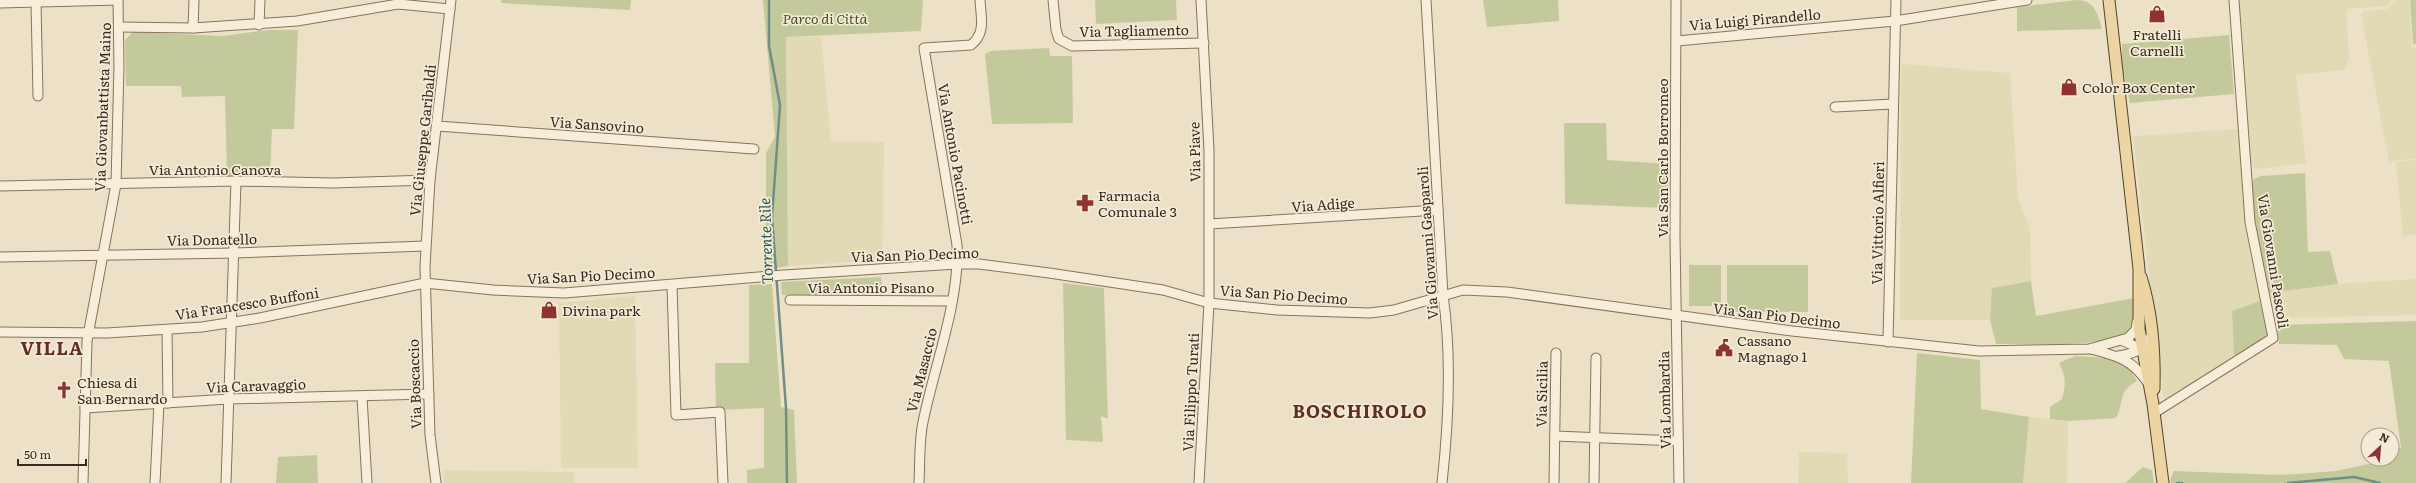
<svg xmlns="http://www.w3.org/2000/svg" width="2416" height="483" font-family="Literata,serif">
	<rect width="100%" height="100%" fill="#ece1c7"/>
	<!-- farmland -->
	<g fill="#e1dab5">
		<path d="M2238,0H2393L2386,6L2346,9L2349,59L2344,70L2296,75L2306,163L2256,169L2249,165Z"/>
		<path d="M2396,0H2409L2412,47H2416V158L2389,162L2361,14L2364,11L2388,9Z"/>
		<path d="M786,37H821L831,141L884,142L882,260L788,266Z"/>
		<path d="M1901,64L2010,73L2018,198L2030,229L2031,281L1993,288L1990,320H1900Z"/>
		<path d="M2239,129L2246,213L2260,301L2232,311L2234,356L2164,402L2133,136Z"/>
		<path d="M2416,160V235L2403,236L2396,162Z"/>
		<path d="M2416,279V315L2285,318L2275,312L2269,293L2338,284Z"/>
		<path d="M635,296L638,468H561L559,303Z"/>
		<path d="M2029,417L2068,421L2067,483H2023Z"/>
		<path d="M1799,452L1847,453L1848,483H1798Z"/>
		<path d="M444,470L574,472V483H444Z"/>
	</g>
	<!-- green -->
	<g fill="#c4c99b">
		<path d="M501,0H631L630,10L501,3Z"/>
		<path d="M763,0H923L921,31L786,37L788,266L766,270V153L775,137Z"/>
		<path d="M1095,0H1176L1177,20L1096,24Z"/>
		<path d="M1483,0H1558L1559,21L1487,27Z"/>
		<path d="M2077,0C2095,0 2098,15 2102,29L2017,31V7Z"/>
		<path d="M2410,0H2416V44H2413Z"/>
		<path d="M268,30H298L294,129H272L270,175L227,176L225,96L182,97L181,86H126L125,40L133,32L223,36Z"/>
		<path d="M2229,35L2234,94L2130,103L2122,64V44Z"/>
		<path d="M1049,48L1050,56H1072L1073,123L992,124L985,54L991,51Z"/>
		<path d="M1564,123H1606L1607,160L1669,164L1667,208L1565,204Z"/>
		<path d="M2305,173L2308,252L2330,251L2338,284L2269,293L2256,230L2251,185L2254,179L2261,176Z"/>
		<rect x="1689" y="265" width="32" height="41"/>
		<rect x="1727" y="265" width="81" height="47"/>
		<path d="M881,277L883,298L782,295L781,282Z"/>
		<path d="M2031,281L2036,316L2134,298C2134,308 2137,320 2131,328C2117,349 2021,344 1996,344L1990,320L1992,288Z"/>
		<path d="M1063,283L1104,288L1108,419L1101,416L1103,442L1066,440Z"/>
		<path d="M772,284L781,407L794,410L797,483H747V470L764,468V408L716,410L715,363H749V285Z"/>
		<path d="M2260,301L2268,336L2234,356L2232,311Z"/>
		<path d="M2416,321V483H2171L2170,480L2174,471L2281,475L2336,471L2378,462V459H2392V449L2401,448L2389,361L2344,359L2337,345L2279,344L2277,325Z"/>
		<path d="M1917,353L1980,360L1981,409L2029,417L2023,483H1911Z"/>
		<path d="M2075,356L2108,358L2126,364L2137,381C2117,392 2125,401 2116,418L2068,421L2050,419V407L2062,399C2066,385 2066,376 2059,363Z"/>
		<path d="M317,455L318,483H276L278,457Z"/>
		<path d="M2143,467L2152,470L2154,483H2125Z"/>
	</g>
	<g fill="none" stroke-linecap="round" stroke-linejoin="round">
		<!-- stream -->
		<g stroke="#6f8e86" stroke-width="2.5">
			<path d="M769,0V46L780,105L772,217L786,408L787,483"/>
			<path d="M2177,483H2182"/>
			<path d="M2288,483L2354,477L2380,483"/>
		</g>
		<!-- minor casing -->
		<g stroke="#86735d" stroke-width="11">
			<g id="minor">
				<path d="M1053,0L1056,30L1059,39L1072,46L1204,43"/>
				<path d="M1426,0L1443,295C1452,357 1449,420 1442,483"/>
				<path d="M1676,0L1675,238L1679,483"/>
				<path d="M0,3L118,0"/>
				<path d="M36,3L38,96"/>
				<path d="M259,25L260,0"/>
				<path d="M120,27L193,28L297,21L398,4L450,9"/>
				<path d="M193,28L194,0"/>
				<path d="M1677,41L1895,21L2027,0"/>
				<path d="M1835,107L1893,104"/>
				<path d="M437,126L754,149"/>
				<path d="M0,186L236,181L333,183L430,180"/>
				<path d="M1209,224L1438,210"/>
				<path d="M0,257L235,253L425,246"/>
				<path d="M672,285L676,415L720,412L723,483"/>
				<path d="M790,300L951,301"/>
				<path d="M167,330L168,403"/>
				<path d="M0,332L107,333L202,327L260,318L425,283L493,290L564,293L784,275L957,264H979L1049,273L1163,290L1209,303L1277,310L1370,313L1394,310L1463,290L1507,292L1792,331L1979,351L2089,349L2128,338L2136,330L2137,322"/>
				<path d="M2123,341L2142,349L2146,353"/>
				<path d="M1888,342L1896,0"/>
				<path d="M2091,349C2117,356 2132,359 2148,383"/>
				<path d="M2118,356C2137,353 2141,351 2152,335"/>
				<path d="M362,397L367,483"/>
				<path d="M85,408L229,399L429,394"/>
				<path d="M2154,413L2273,338L2250,222L2234,0"/>
				<path d="M1555,436L1678,441"/>
				<path d="M83,483L87,341L116,184L119,66L118,0"/>
				<path d="M155,483L159,403"/>
				<path d="M226,483L236,181"/>
				<path d="M436,483L430,435L425,267L430,180L451,0"/>
				<path d="M919,483C920,463 919,441 923,422C934,367 960,301 957,245L924,48L971,45C986,33 981,18 980,0"/>
				<path d="M1199,483L1209,303V150L1201,0"/>
				<path d="M1554,483L1556,353"/>
				<path d="M1594,483L1596,358"/>
			</g>
		</g>
		<!-- major casing -->
		<g stroke="#544231" stroke-width="13">
			<g id="major">
				<path d="M2109,0L2139,269V329L2153,404L2163,483"/>
				<path d="M2141,277C2152,312 2155,352 2154,389"/>
			</g>
		</g>
		<!-- minor -->
		<use href="#minor" stroke="#f7eeda" stroke-width="9"/>
		<!-- major -->
		<use href="#major" stroke="#ecd5a2" stroke-width="11"/>
	</g>
	<!-- icons -->
	<defs>
		<g id="shop-bare" transform="scale(1.38)"><path d="M-5-2.5h2.3a2.7 3.5 0 0 1 5.4 0H5L5.5 6h-11ZM-1.5-2.5h3a1.5 2.3 0 0 0-3 0Z" fill="#913132" stroke="#f3ebd6" stroke-width="2.5" paint-order="stroke"/></g>
		<g id="pharmacy-bare" transform="scale(1.38)"><path d="M-2-6h4v4h4v4h-4v4h-4v-4h-4v-4h4Z" fill="#913132" stroke="#f3ebd6" stroke-width="2.5" paint-order="stroke"/></g>
		<g id="civic-bare" transform="scale(1.38)"><path d="M-.6-6.5H3V-4.5H.6V-3L4-1V1h2V6H-6V1h2V-1L-.6-3ZM-1.2 2.5V6h2.4V2.5Z" fill="#913132" stroke="#f3ebd6" stroke-width="2.5" paint-order="stroke"/></g>
		<g id="church-bare" transform="scale(1.38)"><path d="M-1.2-6h2.4v3.5h3.3v2.4h-3.3V6h-2.4V-.1h-3.3v-2.4h3.3Z" fill="#913132" stroke="#f3ebd6" stroke-width="2.5" paint-order="stroke"/></g>
	</defs>
	<g fill-rule="evenodd">
		<use href="#shop-bare" x="2157" y="14"/>
		<use href="#shop-bare" x="2069" y="87"/>
		<use href="#pharmacy-bare" x="1085" y="203"/>
		<use href="#shop-bare" x="549" y="310"/>
		<use href="#civic-bare" x="1724" y="348"/>
		<use href="#church-bare" x="64" y="390"/>
	</g>
	<g text-anchor="middle" dominant-baseline="central" stroke-width="3.5" stroke-linejoin="round" paint-order="stroke">
		<!-- park labels -->
		<g font-size="14" font-style="italic" fill="#485228" stroke="#f3ebd6">
			<text x="825" y="18">Parco di Città</text>
		</g>
		<!-- street labels -->
		<g font-size="14" fill="#372b20" stroke="#f3ebd6">
			<text transform="translate(1755 19) rotate(-5)">Via Luigi Pirandello</text>
			<text transform="translate(1134 30) rotate(-1)">Via Tagliamento</text>
			<text transform="translate(102 107) rotate(-88)">Via Giovanbattista Maino</text>
			<text transform="translate(597 124) rotate(4)">Via Sansovino</text>
			<text transform="translate(422 140) rotate(-84)">Via Giuseppe Garibaldi</text>
			<text transform="translate(1194 152) rotate(-91)">Via Piave</text>
			<text transform="translate(956 154) rotate(80)">Via Antonio Pacinotti</text>
			<text transform="translate(1662 158) rotate(-90)">Via San Carlo Borromeo</text>
			<text x="215" y="169">Via Antonio Canova</text>
			<text transform="translate(1323 204) rotate(-4)">Via Adige</text>
			<text transform="translate(1877 223) rotate(-89)">Via Vittorio Alfieri</text>
			<text transform="translate(212 239) rotate(-1)">Via Donatello</text>
			<text transform="translate(1427 243) rotate(-94)">Via Giovanni Gasparoli</text>
			<text transform="translate(915 254) rotate(-2)">Via San Pio Decimo</text>
			<text transform="translate(2274 261) rotate(81)">Via Giovanni Pascoli</text>
			<text transform="translate(591 275) rotate(-3)">Via San Pio Decimo</text>
			<text x="871" y="287">Via Antonio Pisano</text>
			<text transform="translate(1284 294) rotate(4)">Via San Pio Decimo</text>
			<text transform="translate(247 303) rotate(-9)">Via Francesco Buffoni</text>
			<text transform="translate(1777 315) rotate(7)">Via San Pio Decimo</text>
			<text transform="translate(921 370) rotate(-76)">Via Masaccio</text>
			<text transform="translate(414 384) rotate(-92)">Via Boscaccio</text>
			<text transform="translate(256 385) rotate(-2)">Via Caravaggio</text>
			<text transform="translate(1190 392) rotate(-87)">Via Filippo Turati</text>
			<text transform="translate(1541 394) rotate(-89)">Via Sicilia</text>
			<text transform="translate(1664 400) rotate(-91)">Via Lombardia</text>
		</g>
		<!-- poi labels -->
		<g font-size="14" fill="#372b20" stroke="#f3ebd6" text-anchor="start">
			<text x="2157" y="34" text-anchor="middle">Fratelli<tspan x="2157" dy="16">Carnelli</tspan></text>
			<text x="2082" y="87">Color Box Center</text>
			<text x="1098" y="195">Farmacia<tspan x="1098" dy="16">Comunale 3</tspan></text>
			<text x="562" y="310">Divina park</text>
			<text x="1737" y="340">Cassano<tspan x="1737" dy="16">Magnago 1</tspan></text>
			<text x="77" y="382">Chiesa di<tspan x="77" dy="16">San Bernardo</tspan></text>
		</g>
		<!-- water labels -->
		<g font-size="15" font-style="italic" fill="#305654" stroke="#f3ebd6">
			<text transform="translate(765 241) rotate(-92)">Torrente Rile</text>
		</g>
		<!-- district labels -->
		<g font-size="18" font-weight="bold" letter-spacing="1" fill="#612f22" stroke="#f3ebd6">
			<text x="52" y="347">VILLA</text>
			<text x="1360" y="410">BOSCHIROLO</text>
		</g>
	</g>
	<!-- north arrow -->
	<g transform="translate(2380 447) rotate(26)"><circle r="19" fill="#f3ebd6" stroke="#a89e8d"/>
	<path d="M0-3L7 15L0 10L-7 15Z" fill="#913132"/>
	<text y="-6" font-size="11" font-weight="bold" text-anchor="middle" fill="#372b20">N</text>
	</g>
	<!-- scale -->
	<path d="M18 459v6h68v-6" fill="none" stroke="#372b20" stroke-width="2"/>
	<text x="24" y="459" font-size="12" fill="#372b20" stroke="#f3ebd6" stroke-width="3" paint-order="stroke">50 m</text>
</svg>
